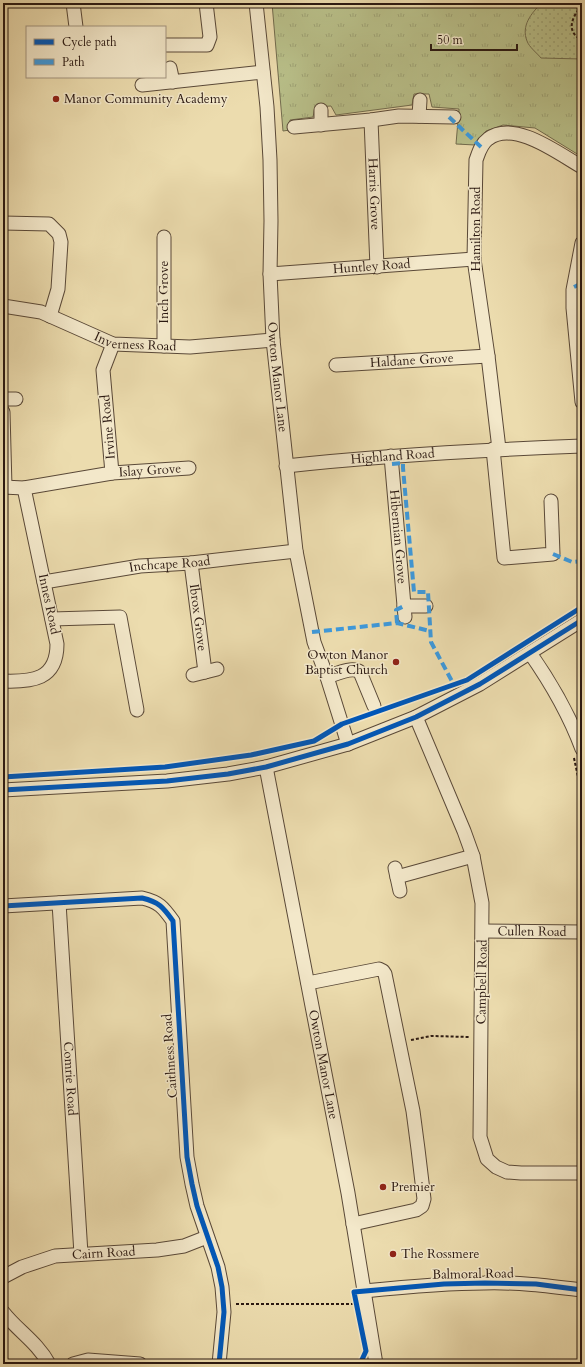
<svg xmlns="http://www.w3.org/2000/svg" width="585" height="1367" font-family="Cardo,serif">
	<defs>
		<pattern id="grass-tufts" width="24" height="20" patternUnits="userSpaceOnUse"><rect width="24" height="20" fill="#b9c08a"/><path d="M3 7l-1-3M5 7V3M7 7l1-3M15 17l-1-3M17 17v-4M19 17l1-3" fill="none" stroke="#9fa476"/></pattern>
		<pattern id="park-dots" width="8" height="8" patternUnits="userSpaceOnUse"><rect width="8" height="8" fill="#b9c08a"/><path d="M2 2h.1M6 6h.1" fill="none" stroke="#9fa476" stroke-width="1.8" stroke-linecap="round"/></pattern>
	</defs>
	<rect width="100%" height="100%" fill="#ecdcae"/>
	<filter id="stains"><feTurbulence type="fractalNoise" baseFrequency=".005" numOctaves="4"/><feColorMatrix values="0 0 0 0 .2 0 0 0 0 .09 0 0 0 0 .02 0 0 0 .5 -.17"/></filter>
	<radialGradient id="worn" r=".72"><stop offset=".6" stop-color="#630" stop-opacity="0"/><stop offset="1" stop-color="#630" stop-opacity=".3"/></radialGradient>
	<!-- grass -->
	<path fill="url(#grass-tufts)" stroke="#726c4e" d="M272,3H582V157L535,128L503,125L486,131L475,145L456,144L459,109L432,107L429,94H414L412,105L336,115L331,106L315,107L313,117L290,120V130L283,131Z"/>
	<!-- park -->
	<path fill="url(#park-dots)" stroke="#726c4e" d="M542,3H568L582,11V59L541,58C537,53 529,47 527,41C521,26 531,13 542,3Z"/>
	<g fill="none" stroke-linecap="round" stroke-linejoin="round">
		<!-- minor casing -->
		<g stroke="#5a4938" stroke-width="15">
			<g id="minor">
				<path d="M73,3L76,27"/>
				<path id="s1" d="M256,3L267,107L270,160L271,221L270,274L273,340L296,551L314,642L327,677L348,744"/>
				<path d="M165,45H207L210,37L206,3"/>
				<path d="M170,68L173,82"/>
				<path d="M142,85L263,72"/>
				<path d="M321,110V125"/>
				<path d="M419,116L420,100"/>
				<path id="s2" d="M371,120L377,267"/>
				<path d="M294,127L371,120L399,116L454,117"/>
				<path d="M3,223L49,224L59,234L61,242L58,289L50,316"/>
				<path d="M582,243L573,290V308L582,402"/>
				<path id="s3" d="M270,274L474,259"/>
				<path id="s4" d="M3,306L41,312L113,344L190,347L273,340"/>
				<path d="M164,346V237"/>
				<path id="s5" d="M336,365L488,356"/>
				<path d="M3,399H16"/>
				<path d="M3,412L5,487"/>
				<path d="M493,449L504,558L553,554L551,501"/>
				<path d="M499,449L488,356L474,259L476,160C479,152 481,144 488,139C514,119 559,154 582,167"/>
				<path id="s6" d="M391,456L405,617"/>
				<path id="s7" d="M286,466C385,455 483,450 582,446"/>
				<path id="s8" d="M112,473L189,468"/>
				<path d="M3,487L24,488L112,473L103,370L113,344"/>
				<path id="s9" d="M191,563L205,672"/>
				<path id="s10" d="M44,582L140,566L191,563L296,551"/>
				<path d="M404,606H426"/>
				<path d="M52,619L120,617L137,710"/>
				<path d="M530,653C551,683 569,714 582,749"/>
				<path d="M193,675L217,669"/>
				<path d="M327,677C336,674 352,666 360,672L374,706"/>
				<path d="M3,681C32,682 57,680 57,644L24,488"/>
				<path d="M416,717L464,831L473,856L482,903L480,1137L487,1159L496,1167L507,1172L521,1173H582"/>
				<path id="s11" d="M266,767L348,1193L376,1364"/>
				<path d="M3,790L167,781L228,774L266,767L348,744L416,717L480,684L582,620"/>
				<path d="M395,868L400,891"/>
				<path d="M397,877L473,856"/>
				<path id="s12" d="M59,903L81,1254"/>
				<path d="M3,906L142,898C159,902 163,907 173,921L187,1157L192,1184L197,1206L218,1267L222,1287L224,1312L219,1364"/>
				<path id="s13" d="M483,931L582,932"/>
				<path d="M308,983L379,969L383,971L385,974L413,1111L418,1149L424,1199L422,1206L416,1210L353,1224"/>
				<path id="s14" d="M3,1277L22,1267L55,1256L157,1250L184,1246L207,1237"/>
				<path d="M364,1291C404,1287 444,1283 484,1283C517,1282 549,1286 582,1290"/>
				<path d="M3,1312C17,1330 38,1343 49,1364"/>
				<path d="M73,1364L88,1360L140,1364"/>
			</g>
		</g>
		<!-- path -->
		<g stroke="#2a1811" stroke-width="2" stroke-dasharray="3 2" stroke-linecap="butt">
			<path d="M582,6C572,16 565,32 582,40"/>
			<path d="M574,758L581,791L582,806"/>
			<path d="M411,1040L431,1036L470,1037"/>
			<path d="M236,1304H354"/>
		</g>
		<!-- minor -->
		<use href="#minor" stroke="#f3e8ca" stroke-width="13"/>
		<!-- quiet -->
		<g stroke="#3d9ade" stroke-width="4" stroke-dasharray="8 4" stroke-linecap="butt">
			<path d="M449,117L481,147"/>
			<path d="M574,287L582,283"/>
			<path d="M392,464L403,463V468L414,592H428L431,642L454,685"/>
			<path d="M553,554L572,562L582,561"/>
			<path d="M397,623L396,610L404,606"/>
			<path d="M312,632L397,623L430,631"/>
		</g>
		<!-- cycleway casing -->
		<g stroke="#f3e8ca" stroke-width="8">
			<g id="cycleway">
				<path d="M3,777L165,767L251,755L314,741L342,724L467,680L582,607"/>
				<path d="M3,790L167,781L228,774L266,767L348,744L416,717L480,684L582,620"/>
				<path d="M3,906L142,898C159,902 163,907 173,921L187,1157L192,1184L197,1206L218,1267L222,1287L224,1312L219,1364"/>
				<path d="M360,1364L366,1351L354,1292L444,1284L485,1283L536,1284L582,1290"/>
			</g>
		</g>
		<!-- cycleway -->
		<use href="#cycleway" stroke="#0057b8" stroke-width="5"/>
	</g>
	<!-- markers -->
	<g fill="#8f2418" stroke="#f3e8ca" stroke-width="1.5">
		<circle cx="56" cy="99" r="4"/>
		<circle cx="396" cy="662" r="4"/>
		<circle cx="383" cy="1187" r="4"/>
		<circle cx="393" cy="1254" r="4"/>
	</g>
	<g text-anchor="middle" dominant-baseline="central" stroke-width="3" stroke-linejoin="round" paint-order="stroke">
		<!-- poi labels -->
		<g font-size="13" fill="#2a1811" stroke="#f3e8ca" text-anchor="start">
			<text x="64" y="99">Manor Community Academy</text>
			<text x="388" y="655" text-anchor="end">Owton Manor<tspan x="388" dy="15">Baptist Church</tspan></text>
			<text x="391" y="1187">Premier</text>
			<text x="401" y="1254">The Rossmere</text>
		</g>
		<!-- street labels -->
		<g font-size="13" fill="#2a1811" stroke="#f3e8ca">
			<text stroke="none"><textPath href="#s2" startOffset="74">Harris Grove</textPath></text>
			<text transform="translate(476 229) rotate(-90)">Hamilton Road</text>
			<text stroke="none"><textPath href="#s3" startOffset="102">Huntley Road</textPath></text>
			<text transform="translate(164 292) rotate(-90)">Inch Grove</text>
			<text stroke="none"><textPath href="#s4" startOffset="139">Inverness Road</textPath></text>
			<text stroke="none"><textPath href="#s5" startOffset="76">Haldane Grove</textPath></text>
			<text stroke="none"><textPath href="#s1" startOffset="375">Owton Manor Lane</textPath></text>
			<text transform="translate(108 427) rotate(-95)">Irvine Road</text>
			<text stroke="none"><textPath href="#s7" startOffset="107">Highland Road</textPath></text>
			<text stroke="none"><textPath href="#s8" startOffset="38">Islay Grove</textPath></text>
			<text stroke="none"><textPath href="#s6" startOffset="81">Hibernian Grove</textPath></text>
			<text stroke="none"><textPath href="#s10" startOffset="127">Inchcape Road</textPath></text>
			<text transform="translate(49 604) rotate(78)">Innes Road</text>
			<text stroke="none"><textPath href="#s9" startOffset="55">Ibrox Grove</textPath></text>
			<text stroke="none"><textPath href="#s13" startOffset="49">Cullen Road</textPath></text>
			<text transform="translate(482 982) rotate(-89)">Campbell Road</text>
			<text transform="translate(170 1056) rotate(-94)">Caithness Road</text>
			<text stroke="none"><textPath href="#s11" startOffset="303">Owton Manor Lane</textPath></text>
			<text stroke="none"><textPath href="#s12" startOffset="176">Comrie Road</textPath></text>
			<text stroke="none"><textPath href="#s14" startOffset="105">Cairn Road</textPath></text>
			<text transform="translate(473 1274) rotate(-1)">Balmoral Road</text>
		</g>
	</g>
	<!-- margin -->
	<rect width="585" height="1367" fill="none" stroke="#ecdcae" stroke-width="16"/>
	<rect x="4" y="4" width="577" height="1359" fill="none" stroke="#2a1811" stroke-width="2"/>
	<rect x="8" y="8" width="569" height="1351" fill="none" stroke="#2a1811"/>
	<!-- legend -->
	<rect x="26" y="26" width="140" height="52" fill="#f3e8ca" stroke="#a39580"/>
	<rect x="34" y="39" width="20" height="6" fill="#0057b8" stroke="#a39580"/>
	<text x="62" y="46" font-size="12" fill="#2a1811">Cycle path</text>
	<rect x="34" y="59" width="20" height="6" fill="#3d9ade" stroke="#a39580"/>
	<text x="62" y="66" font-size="12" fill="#2a1811">Path</text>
	<!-- scale -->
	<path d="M431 44v6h86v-6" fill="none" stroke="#2a1811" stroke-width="2"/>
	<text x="437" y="44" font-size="12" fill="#2a1811" stroke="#f3e8ca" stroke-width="3" paint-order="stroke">50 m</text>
	<rect width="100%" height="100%" filter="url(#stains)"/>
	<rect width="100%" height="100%" fill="url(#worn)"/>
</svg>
